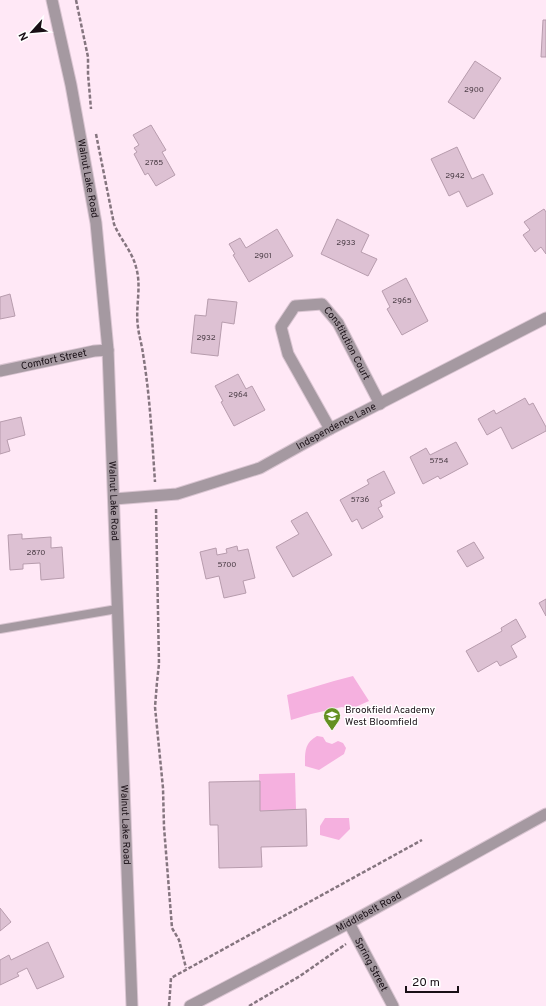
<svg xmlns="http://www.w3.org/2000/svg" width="546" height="1006" font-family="Overpass,sans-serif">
	<rect width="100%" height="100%" fill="#ffe8f6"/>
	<!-- green -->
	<g fill="#f5b0df">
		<path d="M353,676L369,701L351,709L342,707L311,714L291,720L287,695L334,681Z"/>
		<path d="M317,736L323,737L326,742L332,744L338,741L343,743L346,748L344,754L319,770L305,766C305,753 304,743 317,736Z"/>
		<path d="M295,773L296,810L260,811L259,774Z"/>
		<path d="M325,818H349L350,829L339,840L320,835V826Z"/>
	</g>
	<!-- building -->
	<g fill="#ddc1d3" stroke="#b79cad">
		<path d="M543,20H546V57H541Z"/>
		<path d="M475,61L501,78L474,119L448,102Z"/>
		<path d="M151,125L166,150L162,152L175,175L156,186L148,173L145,175L134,154L137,152L134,148L139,145L133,135Z"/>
		<path d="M457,147L472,179L483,174L493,194L467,207L459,191L449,196L431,159Z"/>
		<path d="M544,209L546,212V254L541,247L535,252L523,235L530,230L524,222Z"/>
		<path d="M337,219L369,235L361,252L377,259L368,276L321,254Z"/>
		<path d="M277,229L293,256L249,282L233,255L235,254L229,244L240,238L246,248Z"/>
		<path d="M406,278L428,321L402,335L387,309L390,307L382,291Z"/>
		<path d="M10,294L15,316L0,319V297Z"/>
		<path d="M208,299L237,302L234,324L222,322L218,356L191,353L195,315L206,316Z"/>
		<path d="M238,374L246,389L252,386L265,410L234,426L221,402L223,401L215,386Z"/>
		<path d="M525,398L529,405L533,403L546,427V431L512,449L501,427L487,435L478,419L494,410L496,414Z"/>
		<path d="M21,417L25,435L7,440L10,451L0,454V422Z"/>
		<path d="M456,442L468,464L440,479L438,476L423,484L410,457L426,448L430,455Z"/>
		<path d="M384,471L395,493L380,501L382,506L378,508L383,517L362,529L357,519L352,522L340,500L369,484L367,480Z"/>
		<path d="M307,512L332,555L293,577L276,547L299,534L291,521Z"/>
		<path d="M22,534V539L51,537V548L62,547L64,578L41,580L40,563L23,564V569L10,570L8,535Z"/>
		<path d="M474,542L484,558L467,567L457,551Z"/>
		<path d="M237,546L238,551L248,549L255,578L243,581L246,593L224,598L219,576L206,579L200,552L216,548L217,555L227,553L226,549Z"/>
		<path d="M546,599V616L539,603Z"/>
		<path d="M516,619L526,637L511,646L517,657L500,666L497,661L478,672L466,651L502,631L501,628Z"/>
		<path d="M260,781V811L306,809L307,846L261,847L262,867L219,868L218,825H210L209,782Z"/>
		<path d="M0,908L11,922L0,931Z"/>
		<path d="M48,942L64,977L37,989L27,968L17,973L19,976L0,985V960L9,955L11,960Z"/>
	</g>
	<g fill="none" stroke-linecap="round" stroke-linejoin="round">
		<!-- service casing -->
		<g stroke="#dac5d2" stroke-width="10">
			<path id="service" d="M0,629L117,609"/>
		</g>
		<!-- minor casing -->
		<g stroke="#dac5d2" stroke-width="13">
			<g id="minor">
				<path id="s1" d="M0,371L94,351L108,350"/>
				<path id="s2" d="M330,429L288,354L281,327L295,306L322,304L338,323L380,404"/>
				<path id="s3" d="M114,499L177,494L260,468L330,429L546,318"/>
				<path id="s4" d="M349,923L393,1006"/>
			</g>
		</g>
		<!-- tertiary casing -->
		<g stroke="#dac5d2" stroke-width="13">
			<g id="tertiary">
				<path id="s5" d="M52,0L71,85L96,223L108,350L132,1006"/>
				<path id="s6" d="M190,1006L349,923L546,814"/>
			</g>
		</g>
		<!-- path -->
		<g stroke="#85757f" stroke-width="2.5" stroke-dasharray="4 2" stroke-linecap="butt">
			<path d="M76,0L88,57V74L91,109"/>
			<path d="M96,134L114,224C120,239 132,251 136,267C142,287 135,307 138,327C139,336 142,345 143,354C150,396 152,439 155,482"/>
			<path d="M156,509L159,664L157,682L155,707L163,788L164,827L172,928L179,940L186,968"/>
			<path d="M169,1006L171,978L422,840"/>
			<path d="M249,1006L300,976L346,944"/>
		</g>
		<!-- service -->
		<use href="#service" stroke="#a599a1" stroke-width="8"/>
		<!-- minor -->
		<use href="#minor" stroke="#a599a1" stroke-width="11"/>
		<!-- tertiary -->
		<use href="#tertiary" stroke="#a599a1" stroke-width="11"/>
	</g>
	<!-- icons -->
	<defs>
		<g id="school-pin" transform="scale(0.9)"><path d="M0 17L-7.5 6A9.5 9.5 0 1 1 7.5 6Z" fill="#649021" stroke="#fff"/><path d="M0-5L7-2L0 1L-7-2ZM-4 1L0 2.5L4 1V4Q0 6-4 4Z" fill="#fff"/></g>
	</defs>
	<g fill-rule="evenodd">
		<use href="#school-pin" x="332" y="716"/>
	</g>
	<g text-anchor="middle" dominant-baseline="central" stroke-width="3" stroke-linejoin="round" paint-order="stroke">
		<!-- number labels -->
		<g font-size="8" fill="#4a3c45">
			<text x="474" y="90">2900</text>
			<text x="154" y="163">2785</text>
			<text x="455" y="176">2942</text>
			<text x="346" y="243">2933</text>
			<text x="263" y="256">2901</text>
			<text x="402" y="301">2965</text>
			<text x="206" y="338">2932</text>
			<text x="238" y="395">2964</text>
			<text x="439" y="461">5754</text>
			<text x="360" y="500">5736</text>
			<text x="36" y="553">2870</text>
			<text x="227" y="565">5700</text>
		</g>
		<!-- street labels -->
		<g font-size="10" fill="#190f16" stroke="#fff">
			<text stroke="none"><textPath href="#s5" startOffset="182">Walnut Lake Road</textPath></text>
			<text stroke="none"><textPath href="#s2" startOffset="213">Constitution Court</textPath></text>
			<text stroke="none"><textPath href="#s1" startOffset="55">Comfort Street</textPath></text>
			<text stroke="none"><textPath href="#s3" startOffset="237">Independence Lane</textPath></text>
			<text stroke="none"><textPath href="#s5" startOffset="506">Walnut Lake Road</textPath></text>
			<text stroke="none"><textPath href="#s5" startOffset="830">Walnut Lake Road</textPath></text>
			<text stroke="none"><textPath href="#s6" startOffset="202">Middlebelt Road</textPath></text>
			<text stroke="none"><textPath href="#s4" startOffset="47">Spring Street</textPath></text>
		</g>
		<!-- poi labels -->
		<g font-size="10" fill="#190f16" stroke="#fff" text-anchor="start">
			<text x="345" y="710">Brookfield Academy<tspan x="345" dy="12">West Bloomfield</tspan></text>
		</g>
	</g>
	<!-- north arrow -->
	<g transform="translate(32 32) rotate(243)" stroke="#ffffff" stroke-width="3" paint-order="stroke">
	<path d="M0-3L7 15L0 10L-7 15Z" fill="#190f16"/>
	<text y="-6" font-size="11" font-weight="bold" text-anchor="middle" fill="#190f16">N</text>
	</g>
	<!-- scale -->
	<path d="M406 986v6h52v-6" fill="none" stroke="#190f16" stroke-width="2"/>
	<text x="412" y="986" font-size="12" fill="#190f16" stroke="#ffffff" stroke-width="3" paint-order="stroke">20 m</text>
</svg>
